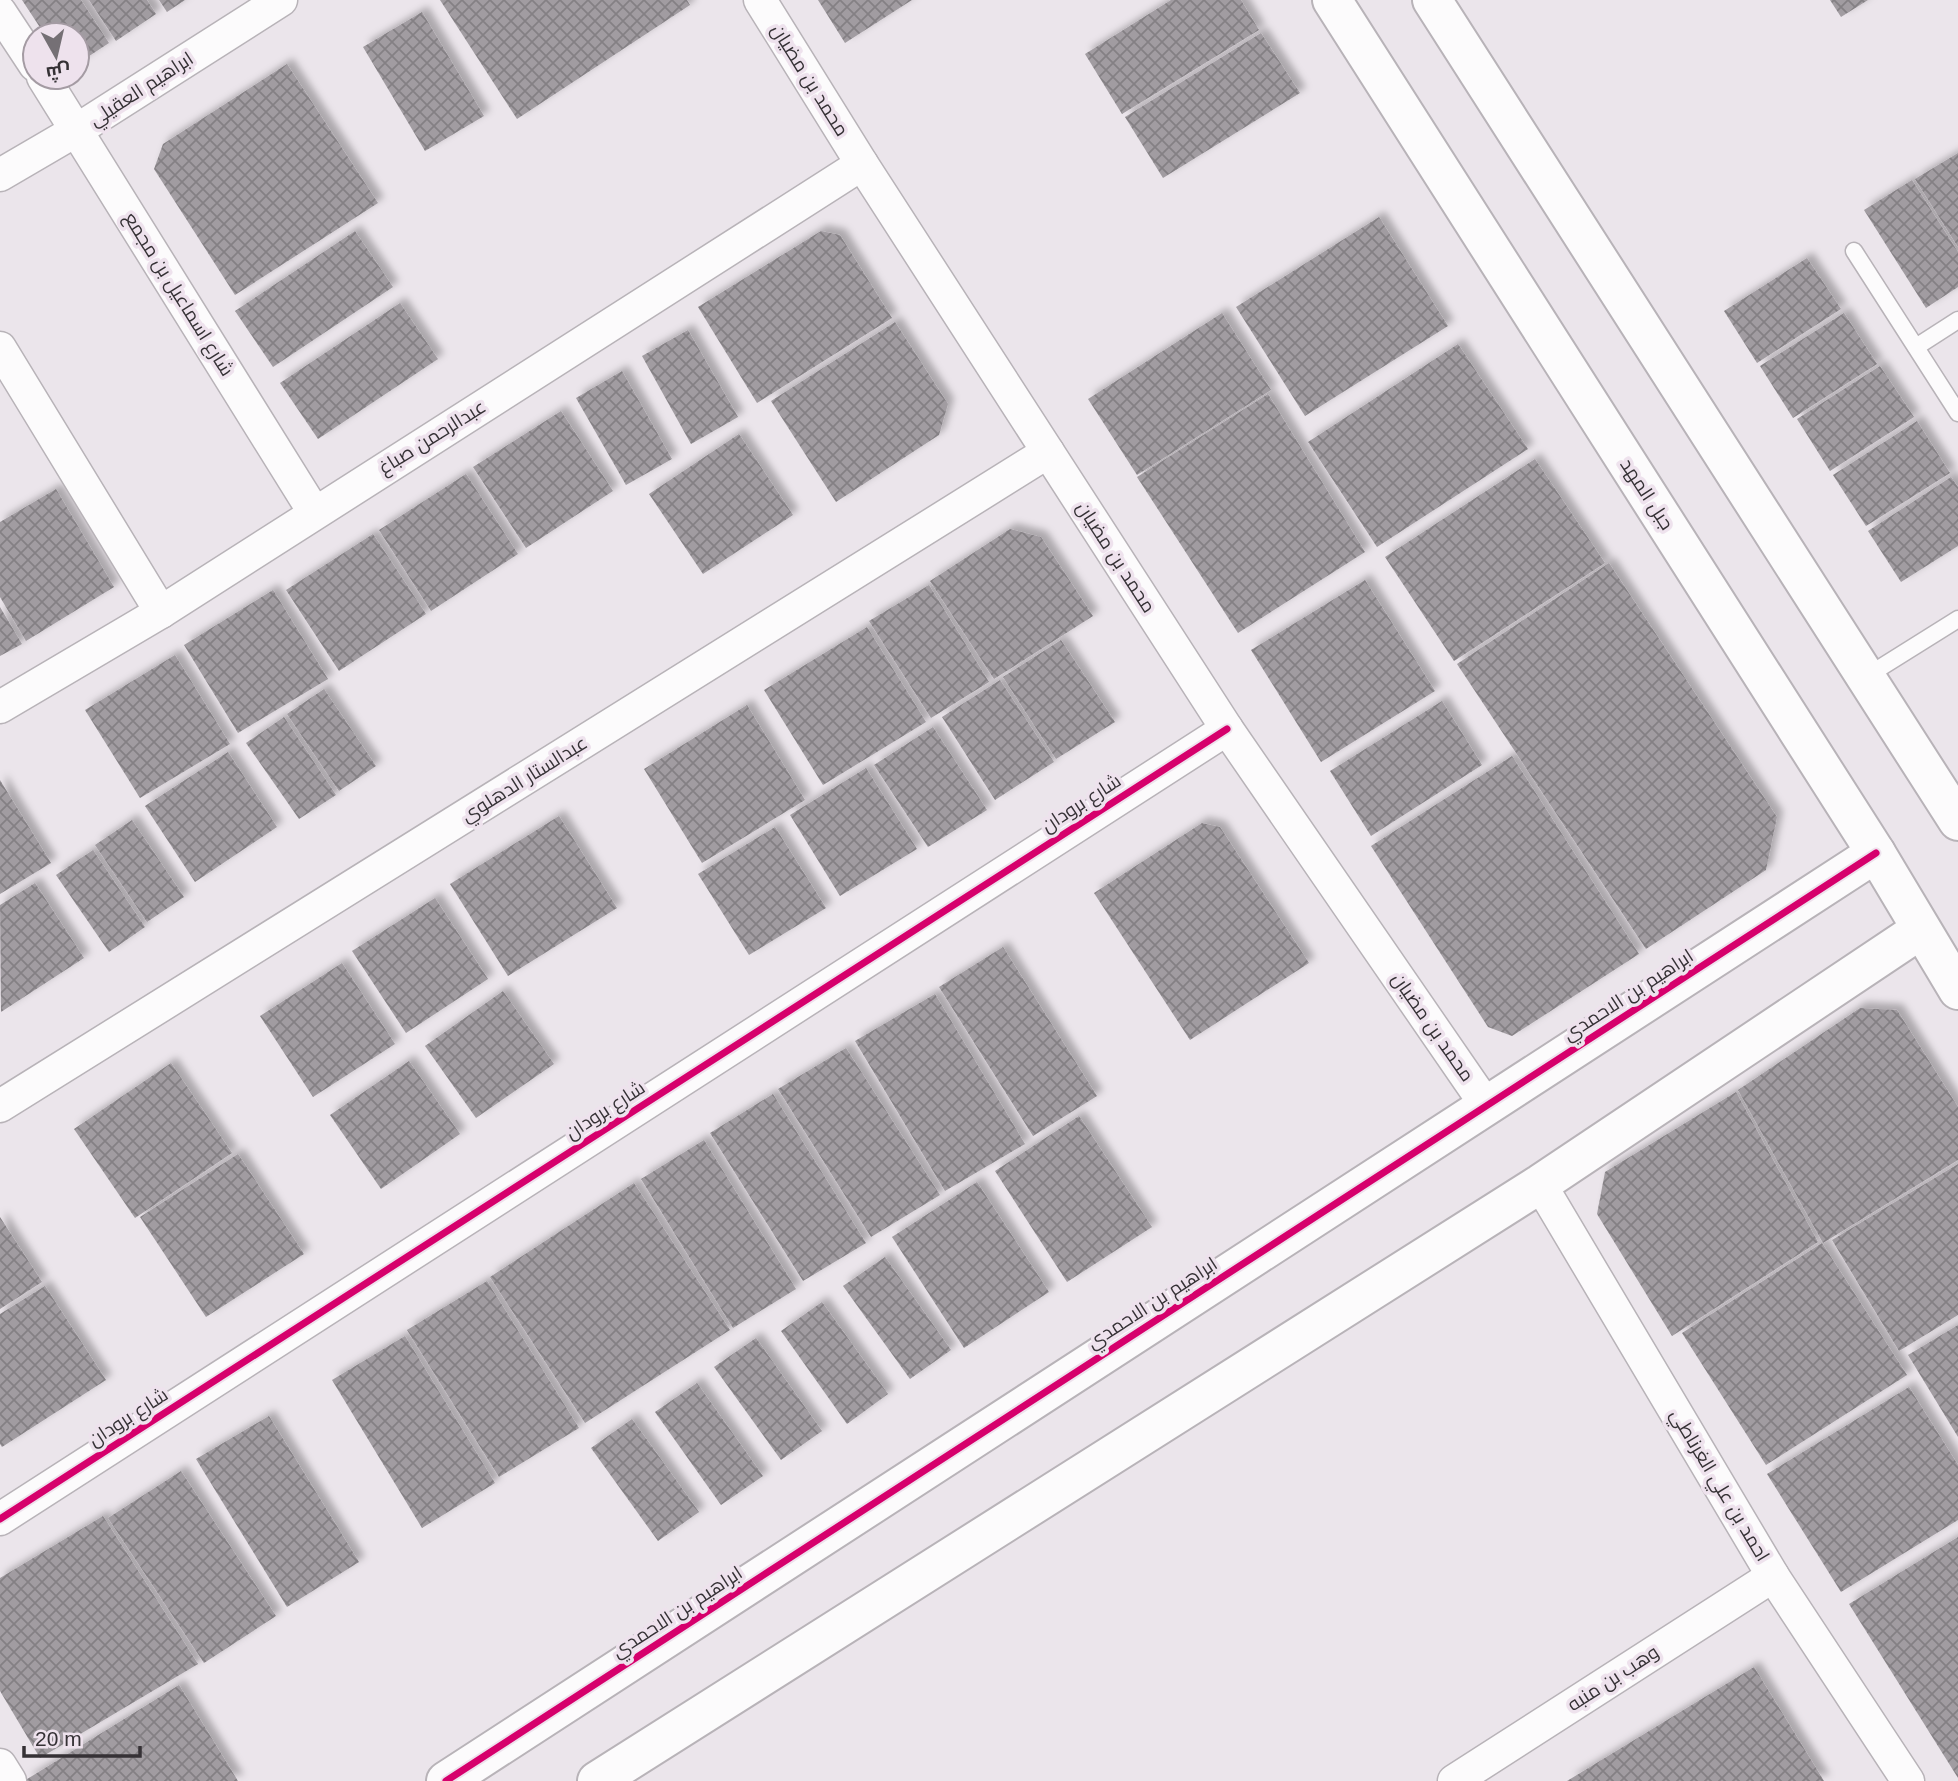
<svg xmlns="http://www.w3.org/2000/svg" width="1958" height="1781" font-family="Arial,Cairo,sans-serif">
	<defs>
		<pattern id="building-cross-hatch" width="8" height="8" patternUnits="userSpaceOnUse" patternTransform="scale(1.75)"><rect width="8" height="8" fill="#a19ca1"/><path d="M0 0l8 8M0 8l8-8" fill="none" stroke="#848084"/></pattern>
		<filter id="shadow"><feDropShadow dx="6" dy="-6" stdDeviation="3.5" flood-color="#0004"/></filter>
	</defs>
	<rect width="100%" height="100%" fill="#ebe5eb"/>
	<!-- building -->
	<g fill="url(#building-cross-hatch)" filter="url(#shadow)">
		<path d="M22,0H81L109,43L77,64V35H45Z"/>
		<path d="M89,0H147L156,14L116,41Z"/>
		<path d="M159,0H185L167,12Z"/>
		<path d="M440,0H687L690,5L517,119Z"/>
		<path d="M818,0H912L845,43Z"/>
		<path d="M1171,0H1241L1259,30L1122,114L1085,54Z"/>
		<path d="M1830,0H1868L1841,17Z"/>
		<path d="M422,12L484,116L425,151L363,47Z"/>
		<path d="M1261,33L1300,93L1163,178L1125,117Z"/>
		<path d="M287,64L378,203L235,295L154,169L163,144Z"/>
		<path d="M1958,153V247L1915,179Z"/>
		<path d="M1912,180L1958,252V287L1926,308L1864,210Z"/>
		<path d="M1379,217L1448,326L1305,416L1236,307Z"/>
		<path d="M355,231L393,287L273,367L235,311Z"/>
		<path d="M821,231L840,235L892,318L757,403L698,307Z"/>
		<path d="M1807,258L1841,309L1757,363L1724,311Z"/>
		<path d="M400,303L438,359L318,439L280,383Z"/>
		<path d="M1222,313L1271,390L1137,475L1088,399Z"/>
		<path d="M1844,313L1877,364L1793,418L1760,366Z"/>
		<path d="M895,322L948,404L939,435L836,502L771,401Z"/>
		<path d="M688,330L738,417L691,444L642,356Z"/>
		<path d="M1458,344L1528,449L1377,547L1308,442Z"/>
		<path d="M1880,366L1914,417L1830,471L1797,419Z"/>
		<path d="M622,371L672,459L626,485L576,398Z"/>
		<path d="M1268,394L1365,552L1238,633L1137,477Z"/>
		<path d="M561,411L613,491L526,548L473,467Z"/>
		<path d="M1917,421L1950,473L1866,526L1833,475Z"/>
		<path d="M739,434L793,515L703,574L649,494Z"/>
		<path d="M1535,459L1605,563L1454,661L1385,557Z"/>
		<path d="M466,474L518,554L431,611L379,530Z"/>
		<path d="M1951,477L1958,487V546L1901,582L1868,531Z"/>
		<path d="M56,489L114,587L26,641L0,597V522Z"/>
		<path d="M1010,529L1041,537L1093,616L994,679L930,581Z"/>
		<path d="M373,534L426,614L339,671L286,590Z"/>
		<path d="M1609,563L1777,817L1766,870L1646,949L1457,664Z"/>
		<path d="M1365,580L1435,691L1321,762L1251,650Z"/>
		<path d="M929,585L989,682L931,718L869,621Z"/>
		<path d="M273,590L328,679L238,733L184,645Z"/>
		<path d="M0,607L22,644L0,656Z"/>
		<path d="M867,627L926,722L823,785L764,690Z"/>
		<path d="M1061,640L1115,722L1056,759L1003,677Z"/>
		<path d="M175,655L230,744L140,798L85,710Z"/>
		<path d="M1000,680L1054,762L995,800L942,717Z"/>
		<path d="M324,689L376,766L339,791L287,714Z"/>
		<path d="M1442,701L1482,765L1371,836L1330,771Z"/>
		<path d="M747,705L805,800L702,863L644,769Z"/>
		<path d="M284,717L336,795L299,819L246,743Z"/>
		<path d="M933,727L987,810L928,847L874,765Z"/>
		<path d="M228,752L277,827L195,882L145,806Z"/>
		<path d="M1512,756L1639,954L1512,1036L1488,1027L1371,846Z"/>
		<path d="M866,768L917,849L840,896L790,815Z"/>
		<path d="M0,780L51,863L0,894Z"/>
		<path d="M559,816L617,908L508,976L450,884Z"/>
		<path d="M132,820L184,897L147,922L95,845Z"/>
		<path d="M1202,823L1220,827L1309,963L1190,1040L1094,893Z"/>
		<path d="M775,827L826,908L749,955L698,874Z"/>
		<path d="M93,850L145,927L109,952L56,875Z"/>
		<path d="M35,883L84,958L1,1012L0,905Z"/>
		<path d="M435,898L488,979L406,1033L352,951Z"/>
		<path d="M1003,947L1097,1096L1033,1136L939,987Z"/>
		<path d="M342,963L395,1044L313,1097L260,1016Z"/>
		<path d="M503,991L554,1064L476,1118L425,1046Z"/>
		<path d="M935,994L1025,1144L945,1191L855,1041Z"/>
		<path d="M1860,1008L1897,1010L1958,1107V1160L1823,1243L1738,1090Z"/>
		<path d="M846,1048L940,1195L871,1237L778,1089Z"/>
		<path d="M409,1061L460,1134L381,1189L330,1115Z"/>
		<path d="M171,1063L232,1153L135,1218L74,1129Z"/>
		<path d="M1736,1092L1818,1242L1672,1336L1597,1214L1605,1172Z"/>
		<path d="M773,1094L866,1243L803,1281L710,1133Z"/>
		<path d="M1079,1116L1152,1227L1067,1282L995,1171Z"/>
		<path d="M704,1140L796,1289L733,1328L641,1179Z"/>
		<path d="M238,1154L304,1254L206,1317L140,1217Z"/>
		<path d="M1958,1164V1315L1899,1351L1832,1240Z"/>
		<path d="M977,1182L1049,1292L964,1348L892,1237Z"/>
		<path d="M634,1183L730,1330L585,1423L490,1277Z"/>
		<path d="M0,1217L42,1282L0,1309Z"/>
		<path d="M1822,1243L1907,1375L1766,1465L1682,1333Z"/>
		<path d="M885,1257L951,1350L910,1379L843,1286Z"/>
		<path d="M487,1281L579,1428L499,1477L407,1330Z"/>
		<path d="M45,1286L106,1380L2,1447L0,1444V1314Z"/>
		<path d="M822,1302L888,1394L847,1424L781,1331Z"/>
		<path d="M1958,1325V1437L1908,1355Z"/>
		<path d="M405,1336L495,1483L422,1528L332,1380Z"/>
		<path d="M756,1338L822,1431L781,1460L714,1367Z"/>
		<path d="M697,1383L763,1476L721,1505L655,1412Z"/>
		<path d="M1909,1387L1958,1465V1520L1841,1592L1767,1474Z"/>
		<path d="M269,1416L359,1562L287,1607L196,1459Z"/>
		<path d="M632,1419L699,1512L658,1541L591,1448Z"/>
		<path d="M181,1471L276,1616L204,1663L108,1518Z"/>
		<path d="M103,1516L198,1664L40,1758L0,1691V1578Z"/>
		<path d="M1958,1537V1778L1849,1604Z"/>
		<path d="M1754,1667L1824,1781H1567Z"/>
		<path d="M179,1685L238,1781H24Z"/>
	</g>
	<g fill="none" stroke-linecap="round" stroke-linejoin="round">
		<!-- lane casing -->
		<g stroke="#b8b3b8" stroke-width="19">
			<g id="lane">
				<path d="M1854,251L1958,413"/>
				<path d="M1916,347L1958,320"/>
				<path d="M1867,676L1958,619"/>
			</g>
		</g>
		<!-- street casing -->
		<g stroke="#b8b3b8" stroke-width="35">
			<g id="street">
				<path d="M760,0L862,164L1227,729L1486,1105"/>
				<path d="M0,12L35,65"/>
				<path d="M43,77L314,512"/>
				<path d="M0,175L77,130L281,0"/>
				<path d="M0,348L161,612"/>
				<path d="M0,707L161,612L862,164"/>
				<path d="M0,1106L1048,452"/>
				<path d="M1540,1184L1773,1576L1908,1781"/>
				<path d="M0,1519L1227,729"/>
				<path d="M0,1765L10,1781"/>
				<path d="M1454,1781L1773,1576"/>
			</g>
		</g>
		<!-- secondary casing -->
		<g stroke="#b8b3b8" stroke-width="42">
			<g id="secondary">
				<path d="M1332,0L1876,853L1958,990"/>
				<path d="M1432,0L1958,821"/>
				<path d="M446,1781L1876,853"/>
				<path d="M597,1781L1540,1184L1920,930"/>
			</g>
		</g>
		<!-- lane -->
		<use href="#lane" stroke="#fcfbfc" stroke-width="16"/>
		<!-- street -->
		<use href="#street" stroke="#fcfbfc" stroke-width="32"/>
		<!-- secondary -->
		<use href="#secondary" stroke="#fcfbfc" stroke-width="38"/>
		<!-- cycleway casing -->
		<g stroke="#eee2ed" stroke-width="11">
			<g id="cycleway">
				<path d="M0,1519L1227,729"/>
				<path d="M446,1781L1876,853"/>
			</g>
		</g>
		<!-- cycleway -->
		<use href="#cycleway" stroke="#d6006c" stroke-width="7"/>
	</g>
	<g text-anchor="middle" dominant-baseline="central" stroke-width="7" stroke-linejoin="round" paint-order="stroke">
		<!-- street labels -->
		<g font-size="19" fill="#353135" stroke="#eee2ed">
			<text transform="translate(810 80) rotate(58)">محمد بن مضيان</text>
			<text transform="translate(141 89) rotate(-33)">ابراهيم العقيلي</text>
			<text transform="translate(179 294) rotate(58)">شارع اسماعيل بن مجمع</text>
			<text transform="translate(432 437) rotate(-32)">عبدالرحمن صباغ</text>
			<text transform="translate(1647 494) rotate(57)">جبل المهد</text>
			<text transform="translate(1116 557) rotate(57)">محمد بن مضيان</text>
			<text transform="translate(524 779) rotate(-32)">عبدالستار الدهلوي</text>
			<text transform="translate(1081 803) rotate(-33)">شارع برودان</text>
			<text transform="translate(1628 995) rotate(-33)">ابراهيم بن الاحمدي</text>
			<text transform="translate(1433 1027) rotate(55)">محمد بن مضيان</text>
			<text transform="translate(605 1110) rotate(-33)">شارع برودان</text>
			<text transform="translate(1152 1303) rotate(-33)">ابراهيم بن الاحمدي</text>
			<text transform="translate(128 1417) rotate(-33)">شارع برودان</text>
			<text transform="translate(1720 1485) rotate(59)">احمد بن علي الغرناطي</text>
			<text transform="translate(677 1612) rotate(-33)">ابراهيم بن الاحمدي</text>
			<text transform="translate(1613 1678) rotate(-33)">وهب بن منبه</text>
		</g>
	</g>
	<!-- north arrow -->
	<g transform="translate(56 56) rotate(172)"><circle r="33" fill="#eee2ed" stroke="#a49ba3" stroke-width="2"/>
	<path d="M0-5L12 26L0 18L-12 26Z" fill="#757075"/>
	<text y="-10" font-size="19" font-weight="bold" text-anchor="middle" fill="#353135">ش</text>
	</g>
	<!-- scale -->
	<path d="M24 1746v10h116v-10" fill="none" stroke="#353135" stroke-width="3.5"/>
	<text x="35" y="1746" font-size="21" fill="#353135" stroke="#eee2ed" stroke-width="5" paint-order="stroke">20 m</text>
</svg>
